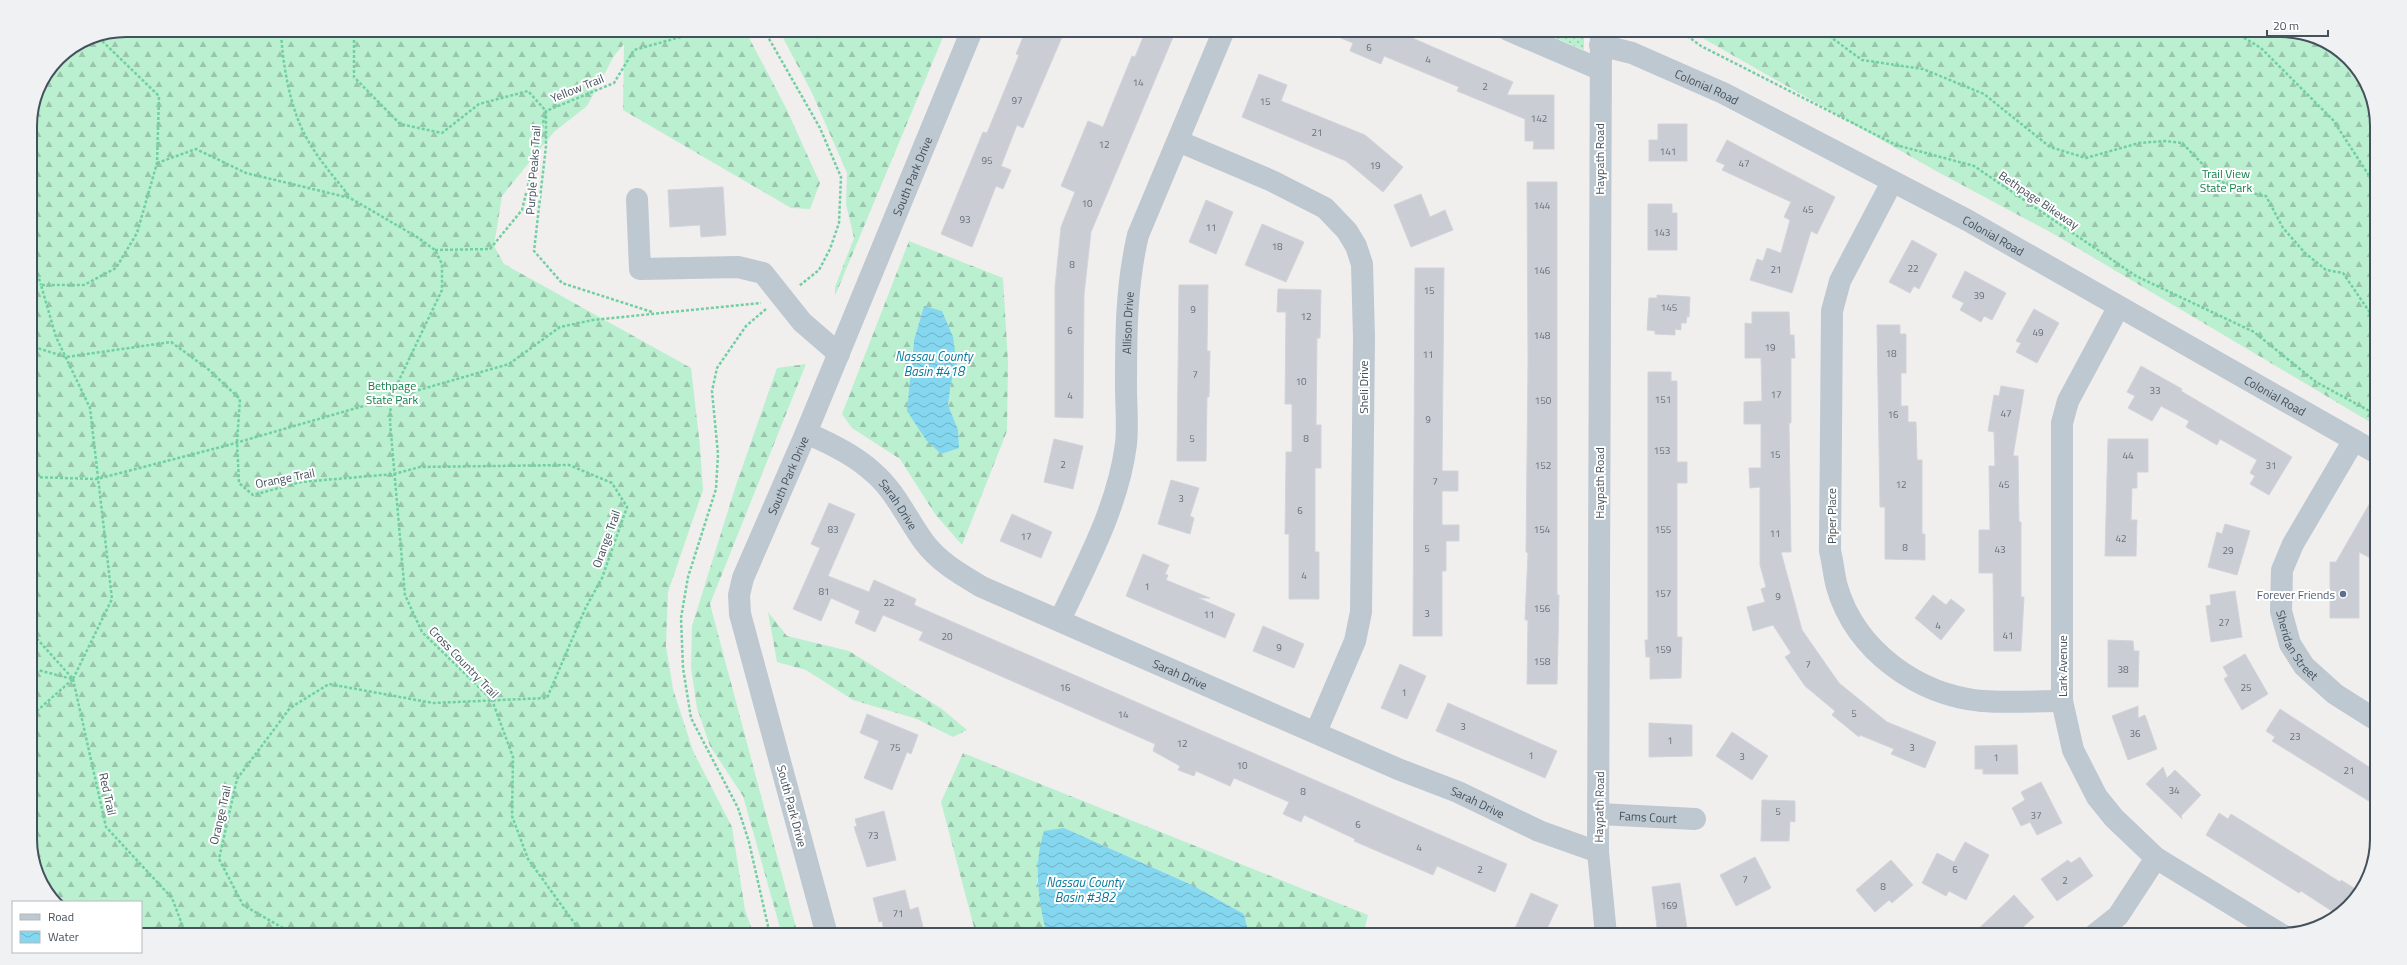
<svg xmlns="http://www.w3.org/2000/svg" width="2407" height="965" font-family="'Titillium Web',sans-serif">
	<defs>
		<pattern id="grass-dots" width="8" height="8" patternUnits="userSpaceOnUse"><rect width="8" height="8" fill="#baf0d0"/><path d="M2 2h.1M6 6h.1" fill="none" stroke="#99c5ac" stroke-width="1.8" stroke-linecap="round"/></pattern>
		<pattern id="forest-firs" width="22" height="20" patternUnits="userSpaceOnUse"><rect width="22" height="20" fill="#baf0d0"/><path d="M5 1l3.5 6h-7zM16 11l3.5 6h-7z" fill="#99c5ac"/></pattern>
		<pattern id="water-waves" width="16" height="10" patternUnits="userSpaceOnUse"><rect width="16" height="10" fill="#85d7ef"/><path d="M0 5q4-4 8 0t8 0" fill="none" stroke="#6fb1c5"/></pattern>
	</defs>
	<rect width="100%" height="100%" fill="#f1eeee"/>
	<!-- grass -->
	<path fill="url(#grass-dots)" d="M1536,30H1584V50Z"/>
	<!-- forest -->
	<g fill="url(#forest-firs)" fill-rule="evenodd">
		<path d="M126,30H745L786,108L820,183L810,209L791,208L623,110L624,44L614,56L587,106L554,132L502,196L494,246L504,264L691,368L700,446L703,490L668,592L666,646L673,689L693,751L732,827L745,910L754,935H141V902H56L50,898L30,845V120L37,89L58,58L90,37Z"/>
		<path d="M779,30H946L835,296V287L854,238L846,204L847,173L812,93Z"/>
		<path d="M1695,30H2281L2312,35L2357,67L2377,120L2375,425L2052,233L1936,171L1699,36Z"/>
		<path d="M909,241L1003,278L1008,362L1007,431L962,545L935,514L900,459L852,428L842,414ZM924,307L957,365L951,383L948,405L909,373L914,340Z"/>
		<path d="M806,364L710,604L798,935H782L743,796L710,746L697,708L691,668L692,626L736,485L777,368Z"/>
		<path d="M768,612L787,636L849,651L942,709L967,730L953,737L917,719L853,700L806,670L777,662Z"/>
		<path d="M963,753L1368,915L1363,935H1249L1244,914L1192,885L1064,828L1037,879L1047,935H976L941,802Z"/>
	</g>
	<!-- water -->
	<g fill="url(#water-waves)">
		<path d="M924,306L942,311L953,337L957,365L951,383L948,405L958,430L959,448L941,454L926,440L907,411L914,340Z"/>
		<path d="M1064,828L1192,885L1244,914L1249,935H1047C1038,900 1033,866 1044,831Z"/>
	</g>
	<!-- building -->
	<g fill="#cacdd3" stroke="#d1d4da">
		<path d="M1026,30H1065L1023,128L1017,125L1001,166L1011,170L1003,189L996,186L972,247L941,234L983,132L987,133L1019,55L1016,54Z"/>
		<path d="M1146,30H1176L1091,232L1084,295L1083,418L1055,417V287L1061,227L1075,192L1061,186L1088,121L1103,127L1132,56L1135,57Z"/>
		<path d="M1322,30H1394L1513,82L1507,95H1554V149H1533L1534,141H1525V119L1457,91L1459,87L1384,56L1381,64L1350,51L1353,43Z"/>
		<path d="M1259,74L1287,85L1281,101L1365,135L1403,167L1383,192L1346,161L1242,117Z"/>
		<path d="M1658,124H1687V161H1649V140H1658Z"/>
		<path d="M1727,140L1835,197L1817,234L1811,231L1792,293L1750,280L1757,259L1763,261L1767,248L1781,253L1790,220L1784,217L1791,202L1722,170L1725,165L1716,161Z"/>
		<path d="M1527,182H1557V595H1559L1557,684H1527L1528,620H1525L1528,553L1526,552L1528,360Z"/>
		<path d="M723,187L726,235L701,237L700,225L670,227L668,190Z"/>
		<path d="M1421,194L1430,217L1445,210L1453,230L1411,247L1394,205Z"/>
		<path d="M1206,200L1233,212L1216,254L1189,242Z"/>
		<path d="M1648,204H1672V213H1677V250H1648Z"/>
		<path d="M1262,224L1304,242L1286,282L1245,265Z"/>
		<path d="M1912,240L1937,254L1919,289L1914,286L1910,293L1889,282Z"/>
		<path d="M1415,268H1444L1442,471H1458V491H1442V525H1459V541H1446V571H1442V636H1413Z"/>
		<path d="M1965,271L2006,293L1992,320L1984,316L1981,322L1960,310L1964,303L1952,297Z"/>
		<path d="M1179,285H1208L1207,351H1210L1209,397H1207L1206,461H1177Z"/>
		<path d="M1278,289L1321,290L1320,338H1317L1316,425H1321V468H1315V552H1319V599H1289V534H1285L1286,460V452H1292V404H1285L1286,312H1277Z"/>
		<path d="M1657,295L1690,297L1689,317L1687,316L1686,323H1681V330L1675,329V335L1655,334V331L1647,330L1649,298H1657Z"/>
		<path d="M2034,309L2059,323L2037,363L2016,352L2021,343L2016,341Z"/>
		<path d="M1752,312H1789L1790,335H1794L1795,358H1791V423H1789L1791,552H1781L1802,630L1839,683L1887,722L1936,742L1925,768L1891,754L1894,749L1860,735L1859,737L1832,715L1835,711L1805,686L1785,657L1791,653L1773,625L1753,631L1747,607L1765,602L1761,589L1766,587L1760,565V487L1750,488L1749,468H1761V424H1744V402L1762,401L1761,358H1745V323L1752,324Z"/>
		<path d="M1877,325H1900V334H1906V373H1901V406H1908V422H1916L1917,460H1922V534H1925V560L1885,559V507H1880Z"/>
		<path d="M2141,366L2182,389L2181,391L2292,457L2269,495L2250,484L2255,476L2250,473L2257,460L2220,439L2217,445L2186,427L2189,421L2161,406L2152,421L2128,408L2135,396L2127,392Z"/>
		<path d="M1648,372H1671V381H1677V462H1687V483H1677V637H1682L1681,678L1650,679V657H1646L1645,640H1648Z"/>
		<path d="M2001,386L2024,390L2013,456H2018L2019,522H2021V597H2024L2021,651H1994L1993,573H1979V530H1990L1989,466H1995L1994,432L1988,431L1994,395L1999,396Z"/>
		<path d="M1054,439L1083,446L1073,489L1044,482Z"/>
		<path d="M2108,439H2148V472H2137V488H2132L2131,520H2137L2136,556H2105Z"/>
		<path d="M1171,480L1199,488L1190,516L1194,518L1190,534L1158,524Z"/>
		<path d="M2374,496V560L2359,552V618H2330V562H2336Z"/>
		<path d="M829,503L855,514L828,576L869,592L874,580L916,599L914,605L1507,864L1495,892L1437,866L1433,875L1354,841L1355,839L1304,815L1301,822L1283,814L1289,802L1234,778L1230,786L1196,771L1194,776L1178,770L1180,766L1153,751L1155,744L919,640L923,632L883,615L875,632L855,623L860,611L831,598L821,621L793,609L820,548L811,544Z"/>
		<path d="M1012,514L1052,532L1041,558L1000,541Z"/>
		<path d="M2225,524L2250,531L2237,575L2208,567L2217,532L2222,534Z"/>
		<path d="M1143,554L1169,565L1165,574L1168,575L1166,580L1210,598H1198L1235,614L1225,638L1126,596Z"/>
		<path d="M2235,591L2242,637L2211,642L2206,606L2211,605L2210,595Z"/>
		<path d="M1933,595L1946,605L1951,599L1965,610L1941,640L1915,618Z"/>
		<path d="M1263,626L1304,644L1294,668L1253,651Z"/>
		<path d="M2108,640L2133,641L2134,651H2139L2138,687H2108Z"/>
		<path d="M2245,654L2268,694L2242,710L2224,679L2228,676L2223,667Z"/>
		<path d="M1400,664L1426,676L1407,719L1381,708Z"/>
		<path d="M1448,703L1557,751L1545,778L1436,731Z"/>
		<path d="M2138,706V718L2145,715L2157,749L2128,760L2112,716Z"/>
		<path d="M2280,709L2372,769V803L2272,741L2275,737L2266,731Z"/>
		<path d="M867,714L918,735L911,754L907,752L892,790L864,778L879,741L860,733Z"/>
		<path d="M1649,723L1692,725V756L1649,757Z"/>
		<path d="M1732,732L1768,756L1752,780L1716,756Z"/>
		<path d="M2017,745L2018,774H1983V769H1975V746Z"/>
		<path d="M2163,767L2167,778L2175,770L2201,795L2181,816L2182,819L2146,784Z"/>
		<path d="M2041,782L2062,823L2037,835L2030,822L2021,826L2012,808L2025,800L2021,792Z"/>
		<path d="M1762,800L1795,801V822L1790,821L1789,841H1761Z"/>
		<path d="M884,811L896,860L867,867L854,827L857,826L855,819Z"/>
		<path d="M2219,813L2228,819L2231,814L2340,882L2341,880L2360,892L2357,897L2338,915L2301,891L2299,893L2206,835Z"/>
		<path d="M1965,842L1989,855L1966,900L1949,891L1946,896L1922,883L1937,853L1954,862Z"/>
		<path d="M1755,857L1771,888L1736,906L1720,875Z"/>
		<path d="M2080,857L2093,876L2057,901L2041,879L2068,860L2071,863Z"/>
		<path d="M1891,860L1913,885L1892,903L1889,900L1875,912L1856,890Z"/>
		<path d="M1680,883L1688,935H1658L1652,887Z"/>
		<path d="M905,890L910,910L918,907L924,931L908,935H885L882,921L879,922L873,898Z"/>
		<path d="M1531,893L1558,905L1544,935H1512Z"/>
		<path d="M2014,895L2034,917L2023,927L2031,935H1972Z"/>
	</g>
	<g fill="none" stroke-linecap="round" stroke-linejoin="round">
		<!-- path -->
		<g stroke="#71d0a2" stroke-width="2.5" stroke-dasharray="3 2" stroke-linecap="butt">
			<path d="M281,30C282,62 290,107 305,135C317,158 334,177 350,197"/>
			<path d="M354,30V77L400,124L442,133L479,104L528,91L546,111V146L534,251L562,283L652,312"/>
			<path d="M764,30L820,128L841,177L839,223L830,249L819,270L799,286"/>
			<path d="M797,30L818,37L839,30"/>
			<path d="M1679,30L1701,46L1896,145L1974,166L2136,276L2254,332L2316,382L2375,414"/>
			<path d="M1821,30L1862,60L1923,69L1984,94L2050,147L2086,158L2139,143L2165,141L2182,143L2218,180L2241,191L2266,196L2283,228L2305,253L2326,270L2343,273L2375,320"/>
			<path d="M2231,30L2261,48L2333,120L2368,174L2376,192"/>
			<path d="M157,163L196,149L246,173L350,198L417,237L435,250L442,264V290L391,397L390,422L405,595L422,632L492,700L513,757L512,816L528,859L583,935"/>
			<path d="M30,250L41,285"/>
			<path d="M435,250L490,249L522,210L546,111L614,83L634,50L706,30"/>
			<path d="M766,309L746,326L717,368L712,391L718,454L716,489L688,577L681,618L683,668L691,718L738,808L749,842L770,935"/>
			<path d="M30,343L37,348L66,357L171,342L208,369L240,399L237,442L239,483L253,495L301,482L394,474L420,467L569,465L612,483L627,507L602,578L585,609L547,698L433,703L329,684L290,708L237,779L219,859L243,905L295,935"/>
			<path d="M30,477L97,479L225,446L509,364L560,327L593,320L761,303"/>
			<path d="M30,631L73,679L30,717"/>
			<path d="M30,668L72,679"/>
			<path d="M73,679L112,599L90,408L56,337L41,285H84L116,268L137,233L157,163L159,96L97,36"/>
			<path d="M73,679L106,827L172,898L186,935"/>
		</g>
		<!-- minor -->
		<g stroke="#bdc8d1" stroke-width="22">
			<path d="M1508,30L1599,69"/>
			<path d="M1601,30L1598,852L1606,935"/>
			<path id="s1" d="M1600,45L1632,53L1723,93L1967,220L2375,452"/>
			<path d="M1178,141L1272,181L1325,208L1347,231L1356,246L1362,264L1364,338L1361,612L1355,641L1316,732"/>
			<path d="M1892,182L1840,281L1832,311L1830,551C1833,563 1834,576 1837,587C1856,651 1918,695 1982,701C2008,703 2035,701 2062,701"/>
			<path d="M637,199L640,269L738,267L763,273L802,322L839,354"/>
			<path d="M2118,308L2068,401L2062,423V701L2073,750L2097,797L2114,818L2156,858L2282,935"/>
			<path id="s2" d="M806,433C830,443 855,455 874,473C896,492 907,519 924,542C939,562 960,574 982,587L1398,769L1458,792L1539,831L1598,852"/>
			<path id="s3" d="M2354,440L2293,544L2282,570L2281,611L2290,644L2304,666L2335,694L2373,718"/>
			<path id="s4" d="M1060,620C1086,564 1118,507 1126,444C1128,426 1126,405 1126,386C1126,335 1126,286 1138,235L1224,30"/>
			<path id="s5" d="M1600,814L1695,819"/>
			<path id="s6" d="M827,935L740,614L739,595L743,578L806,433L972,30"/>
			<path d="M2094,935L2118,916L2156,858"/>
		</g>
	</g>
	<!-- markers -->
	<circle fill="#5c6f8a" stroke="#fff" stroke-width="1.5" cx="2343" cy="594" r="4"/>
	<g text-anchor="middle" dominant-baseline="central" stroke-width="4" stroke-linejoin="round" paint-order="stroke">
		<!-- number labels -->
		<g font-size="10" fill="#66707a">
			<text x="1369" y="47">6</text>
			<text x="1428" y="59">4</text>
			<text x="1138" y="82">14</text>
			<text x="1485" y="86">2</text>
			<text x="1017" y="100">97</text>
			<text x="1265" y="101">15</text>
			<text x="1539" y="118">142</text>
			<text x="1317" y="132">21</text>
			<text x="1104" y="144">12</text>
			<text x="1668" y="151">141</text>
			<text x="987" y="160">95</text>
			<text x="1744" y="163">47</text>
			<text x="1375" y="165">19</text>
			<text x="1087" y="203">10</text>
			<text x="1542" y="205">144</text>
			<text x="1808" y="209">45</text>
			<text x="965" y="219">93</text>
			<text x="1211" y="227">11</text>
			<text x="1662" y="232">143</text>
			<text x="1277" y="246">18</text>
			<text x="1072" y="264">8</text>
			<text x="1913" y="268">22</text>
			<text x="1776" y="269">21</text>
			<text x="1542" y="270">146</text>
			<text x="1429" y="290">15</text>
			<text x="1979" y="295">39</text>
			<text x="1669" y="307">145</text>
			<text x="1193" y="309">9</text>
			<text x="1306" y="316">12</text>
			<text x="1070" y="330">6</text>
			<text x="2038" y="332">49</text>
			<text x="1542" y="335">148</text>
			<text x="1770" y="347">19</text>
			<text x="1891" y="353">18</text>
			<text x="1428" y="354">11</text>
			<text x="1195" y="374">7</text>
			<text x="1301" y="381">10</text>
			<text x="2155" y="390">33</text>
			<text x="1776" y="394">17</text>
			<text x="1070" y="395">4</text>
			<text x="1663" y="399">151</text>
			<text x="1543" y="400">150</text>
			<text x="2006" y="413">47</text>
			<text x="1893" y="414">16</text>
			<text x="1428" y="419">9</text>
			<text x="1192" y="438">5</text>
			<text x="1306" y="438">8</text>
			<text x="1662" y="450">153</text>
			<text x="1775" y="454">15</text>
			<text x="2128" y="455">44</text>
			<text x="1063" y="464">2</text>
			<text x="1543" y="465">152</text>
			<text x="2271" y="465">31</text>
			<text x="1435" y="481">7</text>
			<text x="1901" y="484">12</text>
			<text x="2004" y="484">45</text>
			<text x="1181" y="498">3</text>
			<text x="1300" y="510">6</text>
			<text x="833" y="529">83</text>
			<text x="1542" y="529">154</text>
			<text x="1663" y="529">155</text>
			<text x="1775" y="533">11</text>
			<text x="1026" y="536">17</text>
			<text x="2121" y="538">42</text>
			<text x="1905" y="547">8</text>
			<text x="1427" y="548">5</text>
			<text x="2000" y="549">43</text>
			<text x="2228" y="550">29</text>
			<text x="1304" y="575">4</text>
			<text x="1147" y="586">1</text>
			<text x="824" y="591">81</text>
			<text x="1663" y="593">157</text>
			<text x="1778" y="596">9</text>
			<text x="889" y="602">22</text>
			<text x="1542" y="608">156</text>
			<text x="1427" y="613">3</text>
			<text x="1209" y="614">11</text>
			<text x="2224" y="622">27</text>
			<text x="1938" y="625">4</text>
			<text x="2008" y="635">41</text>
			<text x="947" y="636">20</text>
			<text x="1279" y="647">9</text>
			<text x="1663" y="649">159</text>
			<text x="1542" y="661">158</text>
			<text x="1808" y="664">7</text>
			<text x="2123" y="669">38</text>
			<text x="1065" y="687">16</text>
			<text x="2246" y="687">25</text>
			<text x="1404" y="692">1</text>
			<text x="1854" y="713">5</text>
			<text x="1123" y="714">14</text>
			<text x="1463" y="726">3</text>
			<text x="2135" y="733">36</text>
			<text x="2295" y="736">23</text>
			<text x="1670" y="740">1</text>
			<text x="1182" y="743">12</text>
			<text x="895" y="747">75</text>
			<text x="1912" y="747">3</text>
			<text x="1531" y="755">1</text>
			<text x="1742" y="756">3</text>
			<text x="1996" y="757">1</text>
			<text x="1242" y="765">10</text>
			<text x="2349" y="770">21</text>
			<text x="2174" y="790">34</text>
			<text x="1303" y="791">8</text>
			<text x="1778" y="811">5</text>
			<text x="2036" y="815">37</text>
			<text x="1358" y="824">6</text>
			<text x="873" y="835">73</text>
			<text x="1419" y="847">4</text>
			<text x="1480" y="869">2</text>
			<text x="1955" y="869">6</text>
			<text x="1745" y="879">7</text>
			<text x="2065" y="880">2</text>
			<text x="1883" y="886">8</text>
			<text x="1669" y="905">169</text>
			<text x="898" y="913">71</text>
		</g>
		<!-- street labels -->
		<g font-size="12" fill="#45515c" stroke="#fff">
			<text stroke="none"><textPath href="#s1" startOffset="115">Colonial Road</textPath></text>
			<text transform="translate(577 88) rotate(-22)">Yellow Trail</text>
			<text transform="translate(1599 159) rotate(-90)">Haypath Road</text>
			<text transform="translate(533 170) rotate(-86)">Purple Peaks Trail</text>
			<text stroke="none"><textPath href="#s6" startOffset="805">South Park Drive</textPath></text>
			<text transform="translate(2039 200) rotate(34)">Bethpage Bikeway</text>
			<text stroke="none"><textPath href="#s1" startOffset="438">Colonial Road</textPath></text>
			<text stroke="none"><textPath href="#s4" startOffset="310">Allison Drive</textPath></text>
			<text transform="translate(1363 387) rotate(-90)">Sheli Drive</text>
			<text stroke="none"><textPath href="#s1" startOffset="762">Colonial Road</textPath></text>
			<text stroke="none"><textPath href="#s6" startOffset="481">South Park Drive</textPath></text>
			<text transform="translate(285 478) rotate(-11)">Orange Trail</text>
			<text transform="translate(1599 483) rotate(-90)">Haypath Road</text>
			<text stroke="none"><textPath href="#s2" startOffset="119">Sarah Drive</textPath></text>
			<text transform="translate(1831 516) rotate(-90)">Piper Place</text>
			<text transform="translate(606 539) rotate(-70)">Orange Trail</text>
			<text stroke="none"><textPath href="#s3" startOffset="228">Sheridan Street</textPath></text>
			<text transform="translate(464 662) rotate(46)">Cross Country Trail</text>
			<text transform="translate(2062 666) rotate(-90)">Lark Avenue</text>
			<text stroke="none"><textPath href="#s2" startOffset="455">Sarah Drive</textPath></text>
			<text transform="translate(108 794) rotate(78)">Red Trail</text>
			<text stroke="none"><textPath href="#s2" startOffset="779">Sarah Drive</textPath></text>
			<text transform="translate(792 806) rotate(75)">South Park Drive</text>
			<text transform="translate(1599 807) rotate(-89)">Haypath Road</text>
			<text transform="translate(220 815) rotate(-77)">Orange Trail</text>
			<text stroke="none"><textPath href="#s5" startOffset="48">Fams Court</textPath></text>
		</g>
		<!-- park labels -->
		<g font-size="12" fill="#13804b" stroke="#fff">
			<text x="2226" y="173">Trail View<tspan x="2226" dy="14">State Park</tspan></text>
			<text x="392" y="385">Bethpage<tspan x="392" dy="14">State Park</tspan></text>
		</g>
		<!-- service labels -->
		<g font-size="12" fill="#4e5e75" stroke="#fff" text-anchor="end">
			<text x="2335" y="594">Forever Friends</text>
		</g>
		<!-- water labels -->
		<g font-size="13" font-style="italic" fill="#087b9d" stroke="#fff">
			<text x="934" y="356">Nassau County<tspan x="934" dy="15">Basin #418</tspan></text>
			<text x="1085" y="882">Nassau County<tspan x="1085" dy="15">Basin #382</tspan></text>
		</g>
	</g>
	<!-- crop -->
	<path d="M0 0H2407V965H0ZM126 37H2281A89 89 0 0 1 2370 126V839A89 89 0 0 1 2281 928H126A89 89 0 0 1 37 839V126A89 89 0 0 1 126 37Z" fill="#f0f1f2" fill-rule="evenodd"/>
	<path fill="none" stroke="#45515c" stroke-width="2" d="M126 37H2281A89 89 0 0 1 2370 126V839A89 89 0 0 1 2281 928H126A89 89 0 0 1 37 839V126A89 89 0 0 1 126 37Z"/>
	<!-- legend -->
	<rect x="12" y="901" width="130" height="52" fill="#ffffff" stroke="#b5b9be"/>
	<rect x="20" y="914" width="20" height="6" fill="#bdc8d1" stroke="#b5b9be"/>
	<text x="48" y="921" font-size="12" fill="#45515c">Road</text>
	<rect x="20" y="931" width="20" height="12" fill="url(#water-waves)" stroke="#b5b9be"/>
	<text x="48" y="941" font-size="12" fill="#45515c">Water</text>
	<!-- scale -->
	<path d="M2267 30v6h61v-6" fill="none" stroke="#45515c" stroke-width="2"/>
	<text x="2273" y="30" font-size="12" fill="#45515c" stroke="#ffffff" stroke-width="3" paint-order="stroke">20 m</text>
</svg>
